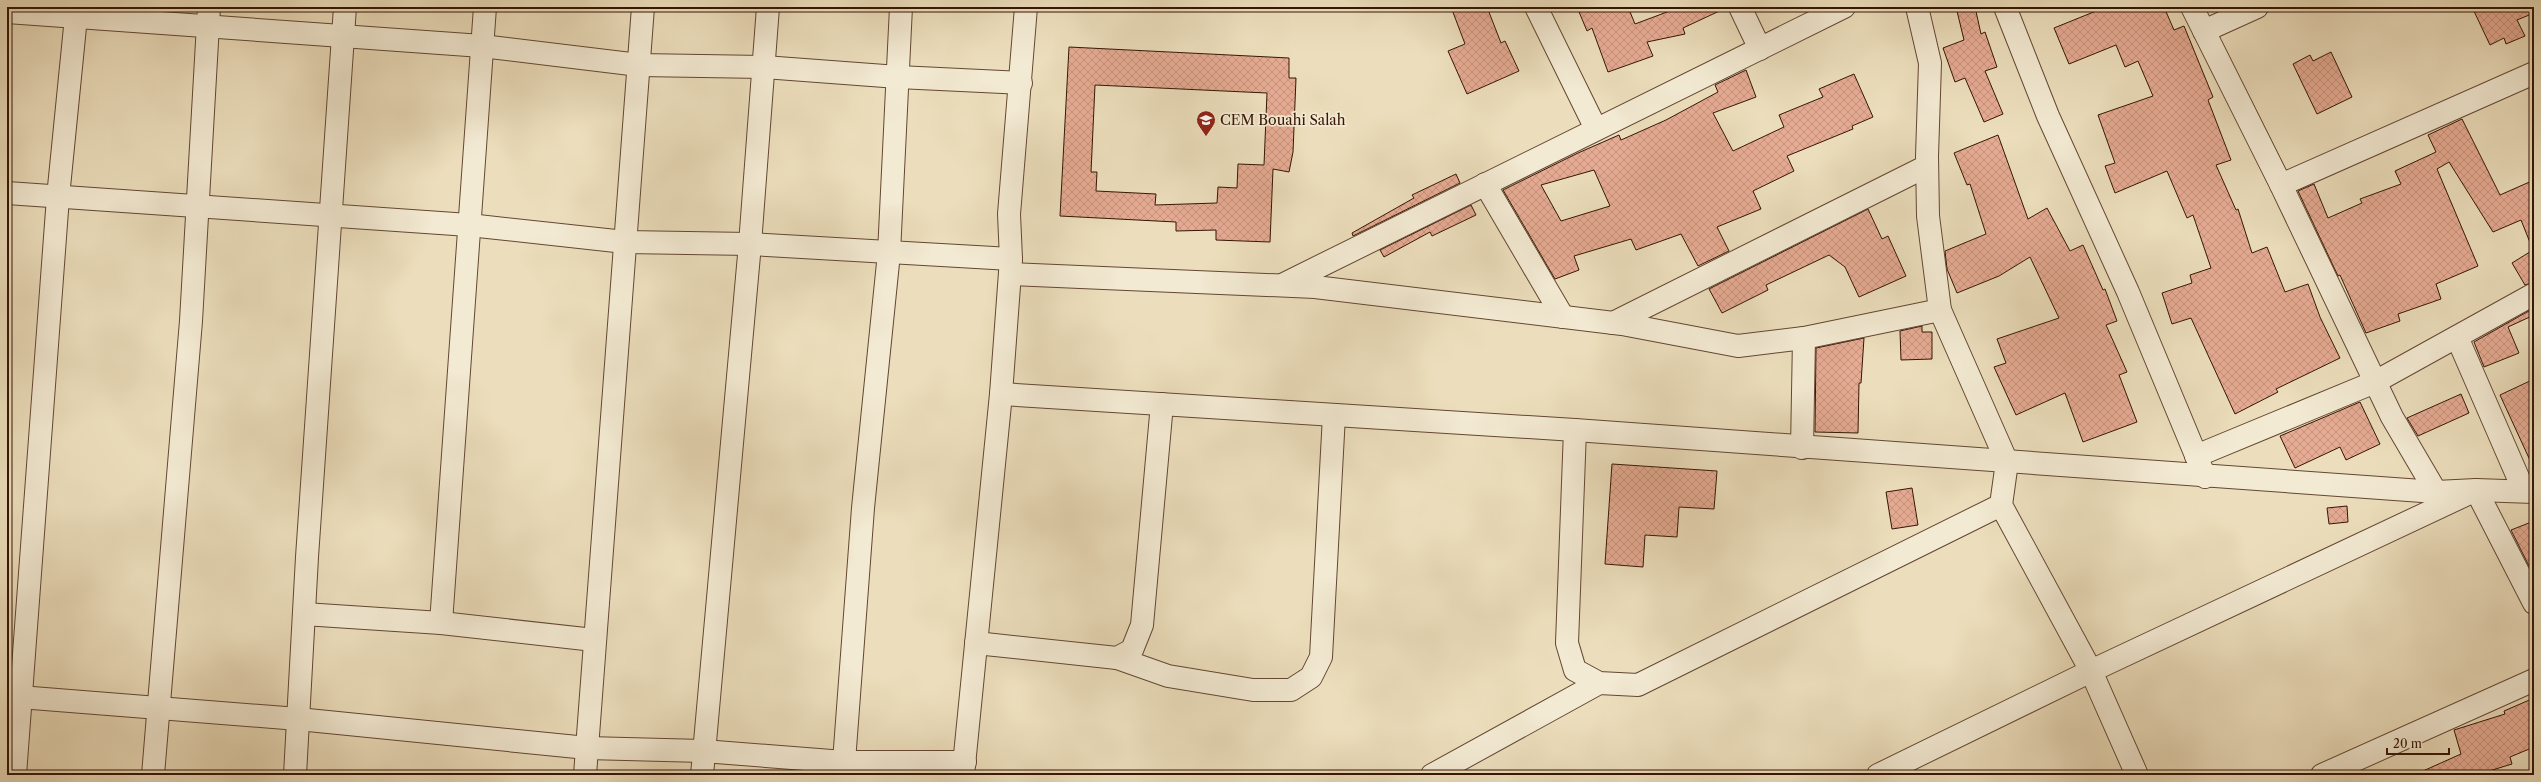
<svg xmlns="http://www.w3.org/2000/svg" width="2541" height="782" font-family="'Libre Caslon Text',serif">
	<defs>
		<pattern id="building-cross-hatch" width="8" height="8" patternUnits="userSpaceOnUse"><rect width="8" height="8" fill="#e6ab93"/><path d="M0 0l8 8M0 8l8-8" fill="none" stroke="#c6927d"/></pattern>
	</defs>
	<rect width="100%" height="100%" fill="#ecdebc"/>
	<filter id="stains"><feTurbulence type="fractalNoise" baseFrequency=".005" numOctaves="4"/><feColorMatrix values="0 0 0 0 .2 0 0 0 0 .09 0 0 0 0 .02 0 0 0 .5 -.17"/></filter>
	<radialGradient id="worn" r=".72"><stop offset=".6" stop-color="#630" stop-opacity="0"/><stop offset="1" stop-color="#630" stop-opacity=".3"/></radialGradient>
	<!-- building -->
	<g fill="url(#building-cross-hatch)" stroke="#351504" fill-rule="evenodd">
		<path d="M1451,7H1487L1501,43L1505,41L1519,71L1467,94L1448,51L1465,44Z"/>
		<path d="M1577,7H1628L1635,24L1667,12L1665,7H1728L1683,28L1685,34L1647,42L1653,56L1608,72L1592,28L1587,31Z"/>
		<path d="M1956,7H1975L1981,34L1985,32L1997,67L1985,71L2003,114L1984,122L1965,78L1955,82L1943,48L1964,40Z"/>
		<path d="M2106,7H2164L2174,30L2184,26L2213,97L2208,100L2231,160L2216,165L2236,210L2238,209L2252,253L2267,247L2285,292L2308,284L2320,317L2340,358L2276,389L2278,392L2235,414L2191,318L2172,324L2162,293L2192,283L2190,275L2211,268L2193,215L2187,218L2167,171L2115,193L2105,166L2115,163L2098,115L2153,96L2138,61L2125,67L2116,45L2069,64L2054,28Z"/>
		<path d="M2472,7H2534V13L2517,20L2525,36L2506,44L2504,38L2490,45Z"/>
		<path d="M1069,47L1289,58V78H1296L1293,152L1289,172L1273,169L1270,242L1216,240V230L1176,231V222L1060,216ZM1095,85L1267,93L1264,165L1238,164L1237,188L1218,187L1217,203L1155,205L1156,194L1096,191L1097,172H1091Z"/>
		<path d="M2331,52L2352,97L2317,114L2293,64L2310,55L2313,61Z"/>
		<path d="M1746,70L1756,97L1713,113L1733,151L1784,127L1779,115L1823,97L1819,89L1854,74L1873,117L1852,126L1853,129L1787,156L1794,171L1753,191L1761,209L1717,227L1729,251L1698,266L1681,234L1636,250L1631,239L1574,256L1579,270L1555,279L1503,190L1578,153L1619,135L1621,140L1666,120L1718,92L1715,85ZM1594,170L1610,206L1561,221L1541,185Z"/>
		<path d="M2462,119L2500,195L2534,180V282L2525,285L2512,263L2533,250L2521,220L2493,232L2449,162L2437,169L2478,266L2436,284L2441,299L2398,314L2400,321L2366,333L2340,275L2338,276L2298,191L2314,184L2328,218L2362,203L2360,199L2401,184L2395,171L2436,152L2428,135Z"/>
		<path d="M1998,135L2028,219L2047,208L2070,251L2083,245L2103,290L2105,289L2117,321L2106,325L2127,372L2119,375L2137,422L2083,442L2065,393L2016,415L1994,367L2006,363L1997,339L2059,318L2030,257L1999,276L1957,293L1947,269L1945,251L1986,234L1970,184L1967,185L1954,153Z"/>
		<path d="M1456,174L1460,183L1353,236L1352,233L1414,198L1412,195Z"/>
		<path d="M1471,205L1476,215L1432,236L1430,232L1384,257L1380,250Z"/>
		<path d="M1868,209L1882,239L1888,236L1906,276L1859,297L1845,267L1829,255L1766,285L1768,290L1722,313L1709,289Z"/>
		<path d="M2534,308V315L2508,327L2519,353L2484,367L2474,342Z"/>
		<path d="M1922,326V332H1932V359L1901,360L1900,331Z"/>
		<path d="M1864,338L1861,383H1859L1858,433L1815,432L1816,348Z"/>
		<path d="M2534,379V469L2500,395Z"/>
		<path d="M2461,394L2469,413L2418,436L2407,418Z"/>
		<path d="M2360,402L2380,444L2346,460L2340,447L2295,468L2280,436Z"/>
		<path d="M1612,464L1717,471L1714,509L1679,507L1677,537L1645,535L1643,567L1605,564Z"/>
		<path d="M1912,488L1918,525L1892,529L1886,492Z"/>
		<path d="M2347,506L2348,522L2329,524L2327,508Z"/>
		<path d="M2534,521V576L2511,530Z"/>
		<path d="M2534,698V747L2510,757L2512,764L2476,775H2414L2461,754L2454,730L2505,714L2504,711Z"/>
	</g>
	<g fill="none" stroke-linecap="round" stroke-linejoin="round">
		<!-- street casing -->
		<g stroke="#634732" stroke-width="24">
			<g id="street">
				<path d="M1536,7L1596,129"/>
				<path d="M1740,7L1760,49"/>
				<path d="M1917,7L1930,63L1927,156L1928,216L1940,310L2007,462L2001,505L2091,671L2137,775"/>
				<path d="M2005,7L2048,116L2128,292L2205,477"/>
				<path d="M2192,7L2281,185L2392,417L2436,492"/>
				<path d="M7,12L482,46L639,65L764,67L898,77L1021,83"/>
				<path d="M2204,31L2257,7"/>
				<path d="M1485,184L1563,317"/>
				<path d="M2281,185L2534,73"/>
				<path d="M7,193L469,225L625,242L750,244L1011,259"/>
				<path d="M1010,274L1315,287L1622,324L1738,346L1804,338L1940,310"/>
				<path d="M1284,284L1844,7"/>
				<path d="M1613,323L1927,166"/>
				<path d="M2457,337L2524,491"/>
				<path d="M1001,394L1575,430L2436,492L2476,490L2534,492"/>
				<path d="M1575,430L1567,643L1575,670L1599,683L1638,685L2001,505"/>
				<path d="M1802,448L1804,338"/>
				<path d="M2196,456L2375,382L2534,294"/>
				<path d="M304,614L441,623L594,640"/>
				<path d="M441,623L485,7"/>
				<path d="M976,643L1117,658L1132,650L1142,625L1162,404"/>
				<path d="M1117,658L1168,676L1253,690H1291L1311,677L1321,657L1334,415"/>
				<path d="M7,696L298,719L587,748L703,751L844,762H965"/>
				<path d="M15,775L58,197L77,7"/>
				<path d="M153,775L191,321L209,7"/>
				<path d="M295,775L307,557L345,7"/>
				<path d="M585,775L643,7"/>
				<path d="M702,775L750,244L768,7"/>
				<path d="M843,775L863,508L889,253L901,7"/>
				<path d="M963,775L1001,394L1011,259L1009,214L1026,7"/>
				<path d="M1432,775L1599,683"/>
				<path d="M1878,775L2091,671L2476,490L2534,603"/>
				<path d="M2322,775L2534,680"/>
			</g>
		</g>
		<!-- street -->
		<use href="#street" stroke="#f3ead3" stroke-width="22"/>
	</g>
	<!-- icons -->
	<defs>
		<g id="school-pin" transform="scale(1)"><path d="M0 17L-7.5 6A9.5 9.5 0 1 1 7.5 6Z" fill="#8f2418" stroke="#f3ead3"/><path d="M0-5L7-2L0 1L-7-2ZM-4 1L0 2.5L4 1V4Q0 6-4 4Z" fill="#fff"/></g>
	</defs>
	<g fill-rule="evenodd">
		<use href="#school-pin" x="1206" y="120"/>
	</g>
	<g text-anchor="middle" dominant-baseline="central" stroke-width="3.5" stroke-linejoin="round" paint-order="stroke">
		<!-- poi labels -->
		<g font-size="14" fill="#351504" stroke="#f3ead3" text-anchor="start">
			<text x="1220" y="120">CEM Bouahi Salah</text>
		</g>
	</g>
	<!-- margin -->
	<rect width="2541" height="782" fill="none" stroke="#ecdebc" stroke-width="24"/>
	<rect x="8" y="8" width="2525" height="766" fill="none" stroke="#351504" stroke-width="2"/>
	<rect x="12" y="12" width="2517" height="758" fill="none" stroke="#351504"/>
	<!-- scale -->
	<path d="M2387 748v6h62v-6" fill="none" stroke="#351504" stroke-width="2"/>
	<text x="2393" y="748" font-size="12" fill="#351504" stroke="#f3ead3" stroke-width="3" paint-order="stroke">20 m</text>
	<rect width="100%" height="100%" filter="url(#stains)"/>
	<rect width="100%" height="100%" fill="url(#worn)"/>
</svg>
